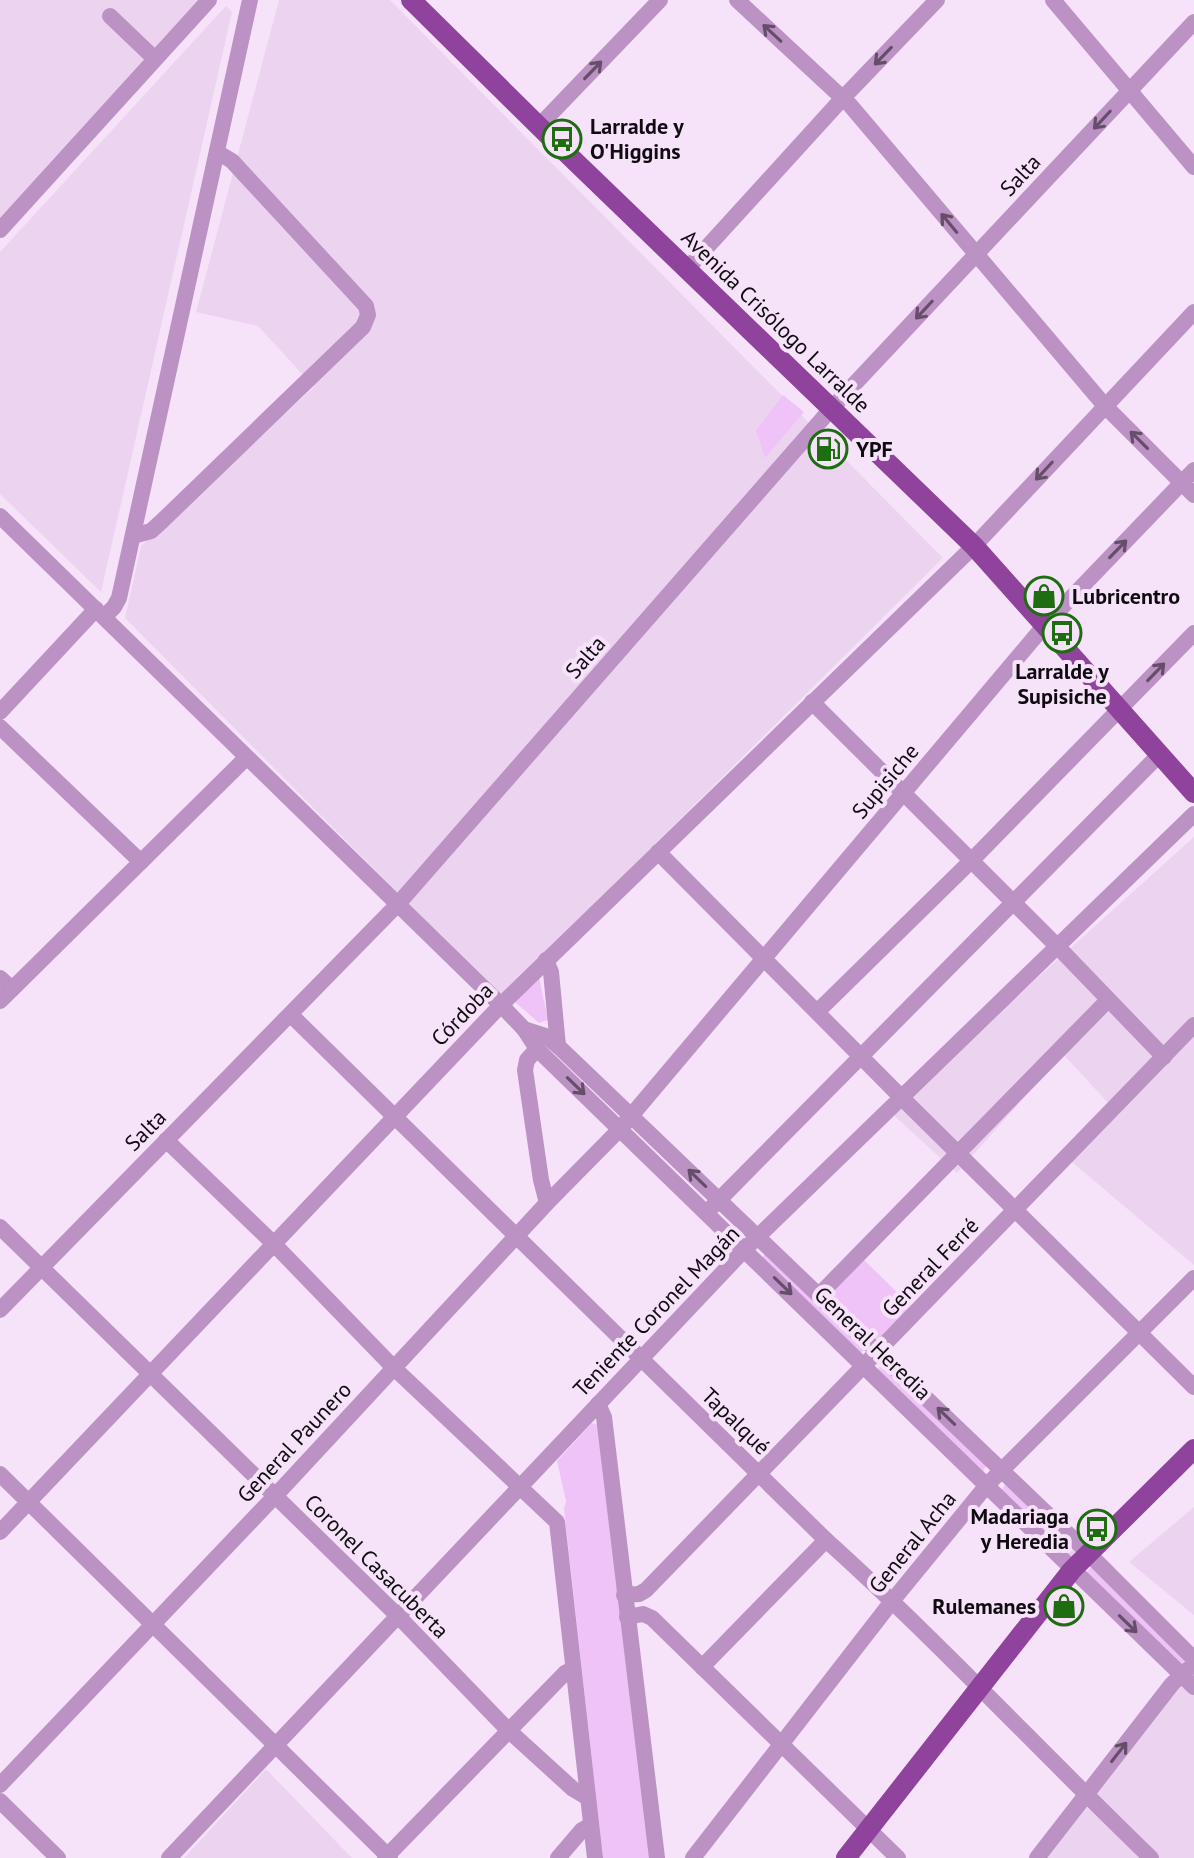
<svg xmlns="http://www.w3.org/2000/svg" width="1194" height="1858" font-family="'PT Sans',sans-serif">
	<rect width="100%" height="100%" fill="#f6e3f9"/>
	<!-- built -->
	<g fill="#ecd4f0">
		<path d="M0,0H216L0,226Z"/>
		<path d="M279,0H390L943,558L501,997L125,618L141,546L314,387L258,326L196,312Z"/>
		<path d="M226,6L232,12L101,592L0,494V252Z"/>
		<path d="M1194,837V1265L1061,1153L1109,1104L1063,1054L957,1173L889,1111Z"/>
		<path d="M1194,1507V1615L1129,1562Z"/>
		<path d="M1194,1661V1858H1039Z"/>
		<path d="M266,1769L352,1858H184Z"/>
	</g>
	<!-- green -->
	<g fill="#efc3f7">
		<path d="M783,395L804,412L765,458L756,430Z"/>
		<path d="M539,977L548,1020L539,1023L515,1002Z"/>
		<path d="M766,1253L865,1348L861,1353L761,1259Z"/>
		<path d="M862,1258L912,1307L879,1341L829,1293Z"/>
		<path d="M881,1365L986,1466L983,1471L878,1369Z"/>
		<path d="M592,1423L598,1425L652,1858H603L564,1509L566,1501L557,1461Z"/>
		<path d="M1005,1485H1008L1077,1555L1070,1557L1001,1491Z"/>
		<path d="M1090,1568H1093L1185,1660L1181,1664L1086,1574Z"/>
	</g>
	<g fill="none" stroke-linecap="round" stroke-linejoin="round">
		<!-- minor -->
		<g stroke="#bb92c3" stroke-width="16">
			<path d="M737,0L850,105L1105,406L1194,495"/>
			<path d="M1053,0L1194,167"/>
			<path d="M110,16L155,59"/>
			<path d="M539,126L660,0"/>
			<path d="M0,230L209,0"/>
			<path d="M688,268L842,99L937,0"/>
			<path d="M0,516L501,1005L524,1029L537,1049L1194,1687"/>
			<path d="M133,536L151,531L161,522L363,327L368,315L366,306L232,161L217,152"/>
			<path d="M104,617L114,607L119,598L250,0"/>
			<path d="M812,702L1056,945L1164,1057"/>
			<path d="M0,712L96,609"/>
			<path d="M0,727L141,862"/>
			<path d="M658,852L901,1097L1194,1387"/>
			<path d="M546,960L551,972L558,1046"/>
			<path d="M0,978L12,989"/>
			<path d="M0,1001L246,758"/>
			<path d="M817,1012L972,860L1194,633"/>
			<path d="M291,1015L826,1540C938,1641 1042,1753 1151,1858"/>
			<path d="M524,1029L546,1036L558,1046L1088,1553L1194,1659"/>
			<path d="M537,1049L527,1060L525,1070L541,1180L547,1203"/>
			<path d="M166,1140L273,1243L394,1368L557,1522L595,1858"/>
			<path d="M713,1206L1159,755"/>
			<path d="M0,1227L398,1616L508,1730L573,1789L588,1798"/>
			<path d="M819,1295L1108,1000"/>
			<path d="M0,1310L398,904L831,409L1194,22"/>
			<path d="M598,1404L604,1417L657,1858"/>
			<path d="M0,1474L390,1858"/>
			<path d="M0,1532L501,1005L974,546L1194,312"/>
			<path d="M624,1595L639,1594L646,1590L1194,1025"/>
			<path d="M627,1617L643,1614L652,1618L898,1858"/>
			<path d="M702,1667L826,1540"/>
			<path d="M0,1785L275,1496L547,1203L620,1129L1045,625L1194,470"/>
			<path d="M0,1801L58,1858"/>
			<path d="M169,1858L745,1249L1194,814"/>
			<path d="M385,1858L565,1673L573,1669"/>
			<path d="M558,1858L582,1830L591,1825"/>
			<path d="M693,1858L893,1600L987,1485L1194,1278"/>
			<path d="M1037,1858L1172,1684L1188,1669"/>
		</g>
		<!-- major -->
		<g stroke="#8f439d" stroke-width="20">
			<path d="M411,0L557,144L974,546L1194,793"/>
			<path d="M846,1858L1072,1570L1194,1449"/>
		</g>
	</g>
	<!-- one-way arrows -->
	<defs><path id="oneway-shaft" d="M-6 0H5M1.5-3L5.5 0L1.5 3" fill="none" stroke-width="1.6" stroke-linecap="round" stroke-linejoin="round" transform="scale(2)"/></defs>
	<g stroke="#664e6a">
		<use href="#oneway-shaft" transform="translate(772 33) rotate(-137)"/>
		<use href="#oneway-shaft" transform="translate(883 56) rotate(134)"/>
		<use href="#oneway-shaft" transform="translate(593 70) rotate(-46)"/>
		<use href="#oneway-shaft" transform="translate(1102 120) rotate(133)"/>
		<use href="#oneway-shaft" transform="translate(949 223) rotate(-130)"/>
		<use href="#oneway-shaft" transform="translate(924 310) rotate(133)"/>
		<use href="#oneway-shaft" transform="translate(1139 440) rotate(-135)"/>
		<use href="#oneway-shaft" transform="translate(1044 471) rotate(133)"/>
		<use href="#oneway-shaft" transform="translate(1118 549) rotate(-46)"/>
		<use href="#oneway-shaft" transform="translate(1156 672) rotate(-46)"/>
		<use href="#oneway-shaft" transform="translate(576 1086) rotate(44)"/>
		<use href="#oneway-shaft" transform="translate(697 1178) rotate(-136)"/>
		<use href="#oneway-shaft" transform="translate(783 1286) rotate(44)"/>
		<use href="#oneway-shaft" transform="translate(946 1416) rotate(-136)"/>
		<use href="#oneway-shaft" transform="translate(1128 1624) rotate(44)"/>
		<use href="#oneway-shaft" transform="translate(1119 1752) rotate(-52)"/>
	</g>
	<!-- icons -->
	<defs>
		<g id="bus-ring" transform="scale(2)"><circle r="9.5" fill="#f6e3f9" stroke="#1e6d11" stroke-width="1.5"/><path d="M-5-6H5V4H4V6H2V4H-2V6H-4V4H-5ZM-3.5-4V0h7V-4ZM-3.5 1.2v1.5H-2V1.2ZM2 1.2v1.5H3.5V1.2Z" fill="#1e6d11"/></g>
		<g id="fuel-ring" transform="scale(2)"><circle r="9.5" fill="#f6e3f9" stroke="#1e6d11" stroke-width="1.5"/><path d="M-5.5-6h7V0h2V4h1.3V-2.5L3-4.5l.8-.8L6-3V5H2.5V1h-1V6h-7ZM-4.2-4.7v3.2H.2V-4.7Z" fill="#1e6d11"/></g>
		<g id="shop-ring" transform="scale(2)"><circle r="9.5" fill="#f6e3f9" stroke="#1e6d11" stroke-width="1.5"/><path d="M-5-2.5h2.3a2.7 3.5 0 0 1 5.4 0H5L5.5 6h-11ZM-1.5-2.5h3a1.5 2.3 0 0 0-3 0Z" fill="#1e6d11"/></g>
	</defs>
	<g fill-rule="evenodd">
		<use href="#bus-ring" x="562" y="139"/>
		<use href="#fuel-ring" x="828" y="449"/>
		<use href="#shop-ring" x="1044" y="596"/>
		<use href="#bus-ring" x="1062" y="633"/>
		<use href="#bus-ring" x="1097" y="1529"/>
		<use href="#shop-ring" x="1064" y="1606"/>
	</g>
	<g text-anchor="middle" dominant-baseline="central" stroke-width="8" stroke-linejoin="round" paint-order="stroke">
		<!-- poi labels -->
		<g font-size="22" font-weight="bold" fill="#100a11" stroke="#f6e3f9" text-anchor="start">
			<text x="590" y="126">Larralde y<tspan x="590" dy="25">O'Higgins</tspan></text>
			<text x="856" y="449">YPF</text>
			<text x="1072" y="596">Lubricentro</text>
			<text x="1062" y="671" text-anchor="middle">Larralde y<tspan x="1062" dy="25">Supisiche</tspan></text>
			<text x="1069" y="1516" text-anchor="end">Madariaga<tspan x="1069" dy="25">y Heredia</tspan></text>
			<text x="1036" y="1606" text-anchor="end">Rulemanes</text>
		</g>
		<!-- street labels -->
		<g font-size="22" fill="#100a11" stroke="#f6e3f9">
			<text transform="translate(1020 175) rotate(-47)">Salta</text>
			<text transform="translate(776 321) rotate(44)">Avenida Crisólogo Larralde</text>
			<text transform="translate(585 657) rotate(-49)">Salta</text>
			<text transform="translate(885 781) rotate(-50)">Supisiche</text>
			<text transform="translate(462 1014) rotate(-46)">Córdoba</text>
			<text transform="translate(145 1130) rotate(-45)">Salta</text>
			<text transform="translate(930 1267) rotate(-46)">General Ferré</text>
			<text transform="translate(656 1311) rotate(-46)">Teniente Coronel Magán</text>
			<text transform="translate(873 1343) rotate(44)">General Heredia</text>
			<text transform="translate(736 1421) rotate(44)">Tapalqué</text>
			<text transform="translate(294 1442) rotate(-47)">General Paunero</text>
			<text transform="translate(912 1542) rotate(-51)">General Acha</text>
			<text transform="translate(377 1566) rotate(45)">Coronel Casacuberta</text>
		</g>
	</g>
</svg>
